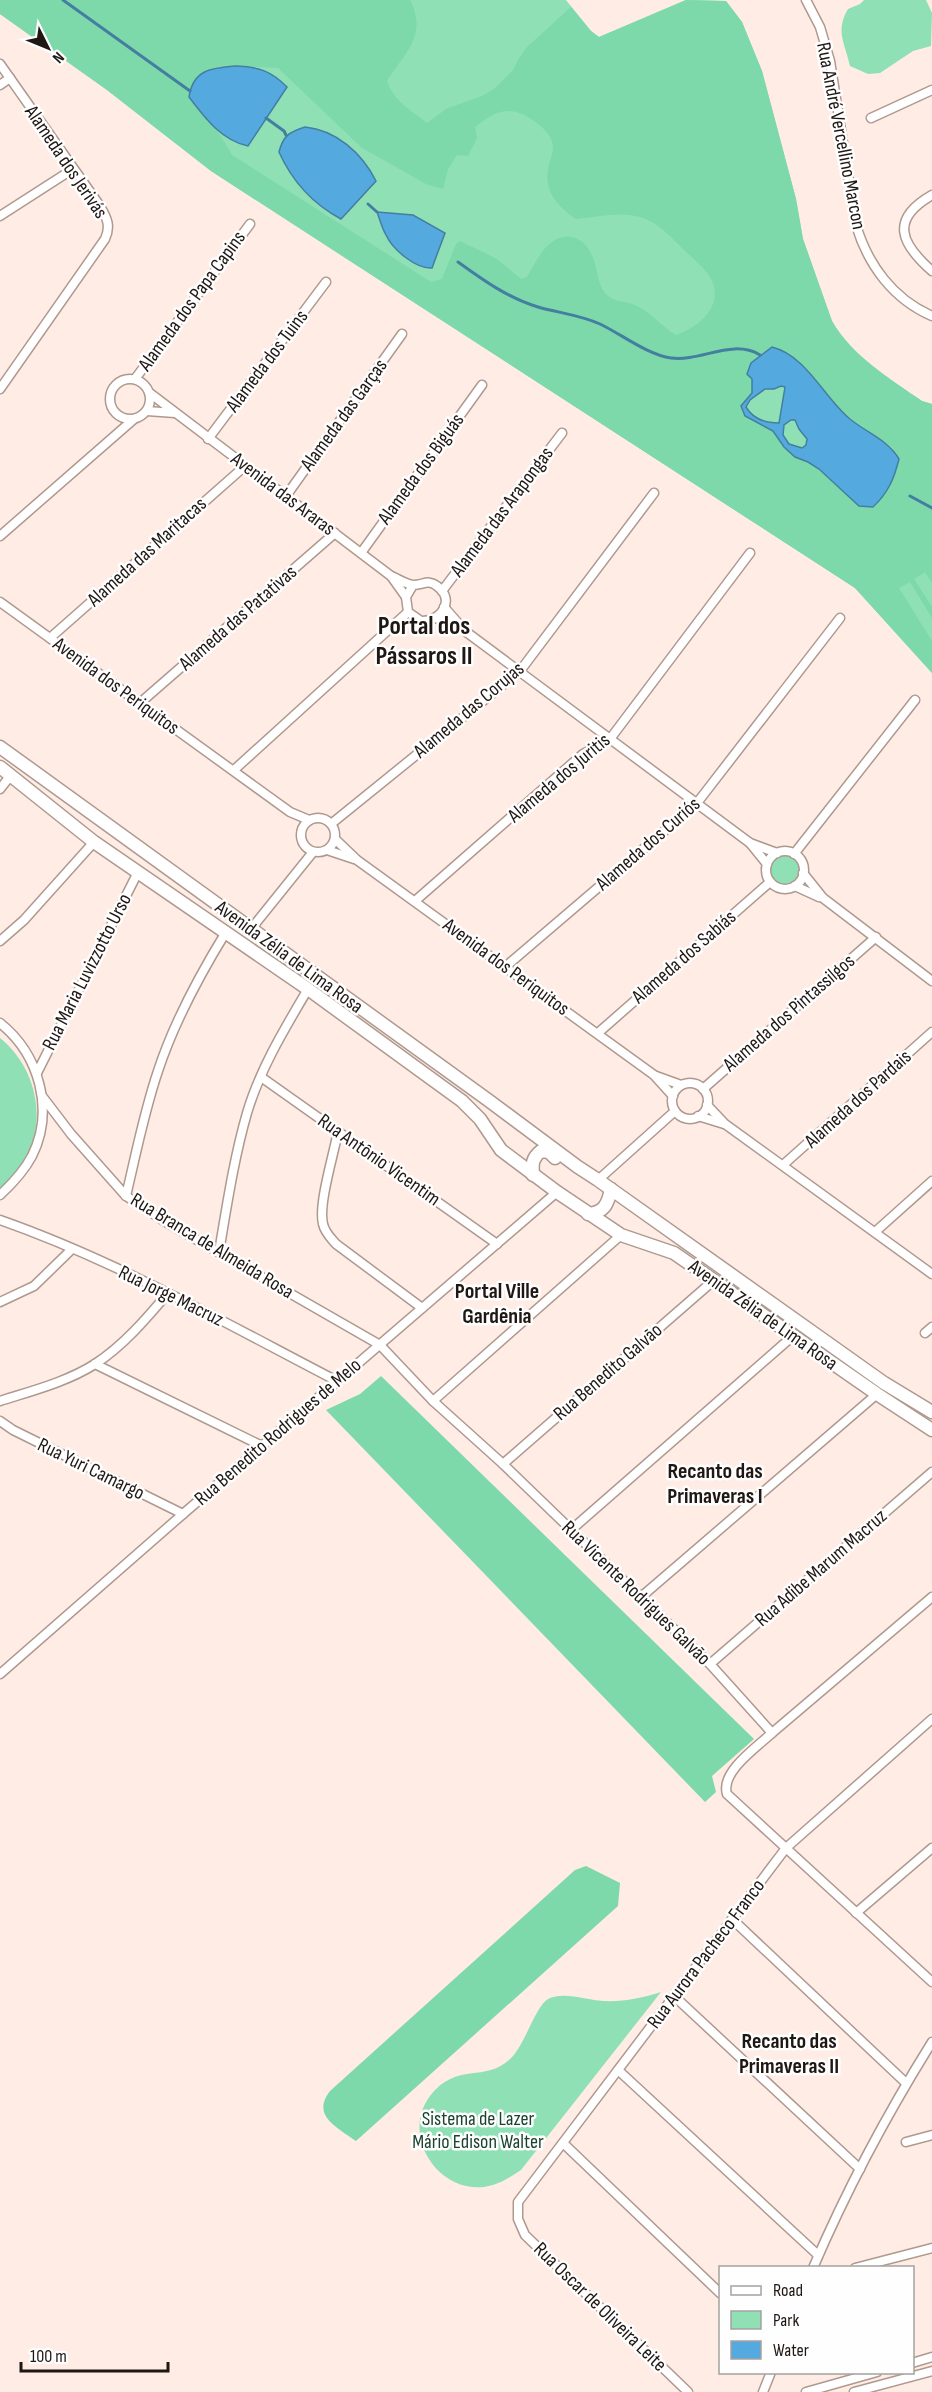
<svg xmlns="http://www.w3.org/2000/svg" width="932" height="2392" font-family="'Sofia Sans Condensed',sans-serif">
	<rect width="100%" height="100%" fill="#ffece4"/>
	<!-- green -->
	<g fill="#8fe0b4">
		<path d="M0,0H566L591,31L599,37L686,0L726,1L742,22L762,71L796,199L803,239L832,321C851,355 890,379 922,401L932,404V673L855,588L211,171L107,90L0,14Z"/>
		<path d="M864,0H926L932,13L931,46L913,51L880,73L868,74L850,66C845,43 835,31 848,9L860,4Z"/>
		<circle cx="785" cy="871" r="16"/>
		<path d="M0,1038C40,1070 49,1130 19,1172C14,1179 6,1186 0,1192Z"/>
		<path d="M661,1992L521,2170C509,2178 498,2185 484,2187C436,2192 401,2134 430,2096C458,2060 487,2085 513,2056C526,2041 536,2006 548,1999C563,1991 587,2000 603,2001C623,2002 642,1998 661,1992Z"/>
	</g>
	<!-- forest -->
	<g fill="#7dd9a9" fill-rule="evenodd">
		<path d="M0,0H410C428,36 405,52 387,81C394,102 411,110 427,123L446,109L482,96L494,89L513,70L519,58L527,47L571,7L591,31L599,37L686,0L726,1L742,22L762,71L796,199L803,239L832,321C851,355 890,379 922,401L932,404V583L925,572L914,579L932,607V618L910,582L899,588L932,641V673L855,588L211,171L107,90L0,14ZM237,66L278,68L362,148L426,184L443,189L448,169L457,155L468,156L477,138L475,127C485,120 495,111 508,111C523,110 553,130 553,147C553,154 549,162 548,170C544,192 559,208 576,219C598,217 619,211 640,217C657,222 669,235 681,247C691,257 706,268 712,281C723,308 698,327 676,335C661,326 651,312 635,305C625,301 612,302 605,293C597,283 598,270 593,258C589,248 583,239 571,237C548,234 537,260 527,277L521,279L497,259L460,241L456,244L442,279L431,282L232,155L216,128L207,119L216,68ZM752,379L824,390C846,419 864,427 893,448L873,507L859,506L819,470L808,462L795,457L784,447L773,431L745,416L742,406L752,393Z"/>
		<path d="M381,1376L754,1739L712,1776L716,1792L705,1802L326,1410L360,1394Z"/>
		<path d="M586,1866L620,1883L618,1906L356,2141C337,2127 311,2116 330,2091L575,1870Z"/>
	</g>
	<!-- water -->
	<g fill="#54aade" stroke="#447ea1" stroke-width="1.5" fill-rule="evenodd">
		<path d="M237,66C259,67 271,71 287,87L248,146C221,140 205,118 189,97C193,69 212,68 237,66Z"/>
		<path d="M305,127C336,130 362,153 376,181L341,219C313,204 292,181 279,152C283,136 289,132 305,127Z"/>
		<path d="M377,212L413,215L445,233L432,268C416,269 393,250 386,235C382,228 380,220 377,212Z"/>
		<path d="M772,347C807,356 824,398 850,419C867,433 888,440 899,459C894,479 888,493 873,507L859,506L819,469L808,462L795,457L784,447L773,431L745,416L741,406L752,393V379L747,374L751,363ZM781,386L785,387L779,423C765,423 753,419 746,407L750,400L765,389H774ZM791,420H795L799,429L807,439L806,445L802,448L789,444L783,435L784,425Z"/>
	</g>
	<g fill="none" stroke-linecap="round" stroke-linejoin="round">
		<!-- stream -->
		<g stroke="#447ea1" stroke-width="3">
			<path d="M63,0L190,91"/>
			<path d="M266,118L284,131L286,135"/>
			<path d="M368,204L377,212"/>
			<path d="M458,262C483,280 508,298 538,307C559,313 580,315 600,324C621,334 648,355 671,358C701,362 732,338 760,355"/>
			<path d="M910,496L932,508"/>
		</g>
		<!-- street casing -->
		<g stroke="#af998f" stroke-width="11">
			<g id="street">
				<path d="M806,0L820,27L830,61L856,225C868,265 893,299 932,316"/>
				<path d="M0,64L100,206C107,218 111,226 105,239L0,389"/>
				<path d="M0,85L10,78"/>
				<path d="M871,118L932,90"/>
				<path d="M932,195C890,219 900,243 932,271"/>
				<path d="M0,216L73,169"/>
				<circle cx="130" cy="399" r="20"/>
				<path d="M135,379L250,224"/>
				<path d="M151,394L391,576C397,578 407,585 414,585C423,585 428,579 437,586C456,600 441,622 421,621L408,612L406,597L413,585"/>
				<path d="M147,411L175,413"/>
				<path d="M208,439L326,282"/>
				<path d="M286,496L402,334"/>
				<path d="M0,536L134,419"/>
				<path d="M361,553L482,385"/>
				<path d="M391,576L406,597"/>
				<path d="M442,591L562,433"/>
				<path d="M0,602L290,812L309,820"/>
				<path d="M444,607L465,631L750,843L777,853"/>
				<path d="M436,618L462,629"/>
				<path d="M50,638L245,466"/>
				<path d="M140,703L335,533"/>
				<path d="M234,770L408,612"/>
				<path d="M0,789L11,775"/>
				<circle cx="318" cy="835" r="17"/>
				<path d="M331,824L520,671L654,493"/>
				<path d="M335,839L357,860L654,1075L673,1096"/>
				<path d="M750,843L767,864"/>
				<path d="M327,850L354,859"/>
				<circle cx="785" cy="870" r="19"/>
				<path d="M794,854L915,700"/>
				<path d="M803,873L823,898L932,981"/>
				<path d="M795,886L819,897"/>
				<path d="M415,901L583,754L610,739L750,553"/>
				<path d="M251,929L313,852"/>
				<path d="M0,941L24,920L94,842"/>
				<path d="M505,967L697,803L840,618"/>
				<path d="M0,1023C39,1054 55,1110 32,1156C24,1171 13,1183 0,1195"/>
				<path d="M598,1033L770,882"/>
				<path d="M37,1073L138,872"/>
				<path d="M656,1076L681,1085"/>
				<path d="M261,1077L497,1244"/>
				<circle cx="690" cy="1101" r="18"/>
				<path d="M703,1089L876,937"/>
				<path d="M42,1096L71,1134L126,1196L164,1221L380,1345L433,1401L503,1464L710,1664L772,1733C757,1747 720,1772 727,1794L932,1982"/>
				<path d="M707,1105L725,1124L932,1274"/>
				<path d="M698,1116L724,1124"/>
				<path d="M338,1131C334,1154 318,1204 323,1224C325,1233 331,1238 336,1244L422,1308"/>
				<path d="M783,1165L932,1032"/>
				<path d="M598,1180L675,1111"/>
				<path d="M126,1196C136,1154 144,1112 158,1071C174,1022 199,976 226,932"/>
				<path d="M0,1220C117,1261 227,1324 337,1381"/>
				<path d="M875,1232L932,1181"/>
				<path d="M219,1252C227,1205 234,1158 247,1113C260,1069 285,1028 308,989"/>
				<path d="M0,1302L34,1286L72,1249"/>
				<path d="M925,1333L932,1327"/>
				<path d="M95,1364L262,1446"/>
				<path d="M0,1401C31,1391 67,1382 95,1364C123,1346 147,1318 168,1293"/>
				<path d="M433,1401L621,1235"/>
				<path d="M0,1421L13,1430L183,1514"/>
				<path d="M503,1464L713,1281"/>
				<path d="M571,1530L794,1335"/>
				<path d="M641,1597L877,1394"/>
				<path d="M710,1664L932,1472"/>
				<path d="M0,1674L183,1514L557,1192"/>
				<path d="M772,1733L932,1597"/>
				<path d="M856,1913L932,1848"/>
				<path d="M732,1919L906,2083"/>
				<path d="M674,1996L860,2169"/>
				<path d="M618,2070L818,2255"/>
				<path d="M906,2142L932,2135"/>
				<path d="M563,2143L720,2293"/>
				<path d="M813,2268C847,2189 887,2114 932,2042"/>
				<path d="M855,2268L932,2248"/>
				<path d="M912,2363L932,2357"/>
				<path d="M688,2392L525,2235L518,2219V2202L786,1848L932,1719"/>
				<path d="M763,2392L771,2372"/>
				<path d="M806,2392L877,2372"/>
				<path d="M854,2392L932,2371"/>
			</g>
		</g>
		<!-- secondary casing -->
		<g stroke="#af998f" stroke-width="15">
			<g id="secondary">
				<path d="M0,747L488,1100L578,1167L598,1180L884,1383L932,1412"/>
				<path d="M0,767L94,842L308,989L462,1101L480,1119L501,1150L557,1192L621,1235L674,1253L877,1394L932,1430"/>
				<path d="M533,1175C532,1164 532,1158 541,1151L549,1152L555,1158"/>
				<path d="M588,1214C604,1213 608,1204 611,1189"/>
			</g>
		</g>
		<!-- street -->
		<use href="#street" stroke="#fff" stroke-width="8"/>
		<!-- secondary -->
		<use href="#secondary" stroke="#fff" stroke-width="12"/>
	</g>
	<g text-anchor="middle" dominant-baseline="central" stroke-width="5" stroke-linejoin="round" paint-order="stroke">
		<!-- street labels -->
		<g font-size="20" fill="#1f1713" stroke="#fefefe">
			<text transform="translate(841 136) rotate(79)">Rua André Vercellino Marcon</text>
			<text transform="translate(66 162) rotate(56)">Alameda dos Jerivás</text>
			<text transform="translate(192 301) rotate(-54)">Alameda dos Papa Capins</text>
			<text transform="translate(267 361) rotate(-53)">Alameda dos Tuins</text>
			<text transform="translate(344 415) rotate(-54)">Alameda das Garças</text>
			<text transform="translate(421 469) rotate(-54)">Alameda dos Biguás</text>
			<text transform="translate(283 494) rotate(37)">Avenida das Araras</text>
			<text transform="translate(502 512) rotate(-53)">Alameda das Arapongas</text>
			<text transform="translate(147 552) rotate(-42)">Alameda das Maritacas</text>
			<text transform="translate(238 618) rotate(-41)">Alameda das Patativas</text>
			<text transform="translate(116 686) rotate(36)">Avenida dos Periquitos</text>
			<text transform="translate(469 710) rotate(-40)">Alameda das Corujas</text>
			<text transform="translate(559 778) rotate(-40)">Alameda dos Juritis</text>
			<text transform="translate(648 844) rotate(-41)">Alameda dos Curiós</text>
			<text transform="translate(289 957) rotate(36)">Avenida Zélia de Lima Rosa</text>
			<text transform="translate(684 957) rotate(-41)">Alameda dos Sabiás</text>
			<text transform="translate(506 967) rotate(36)">Avenida dos Periquitos</text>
			<text transform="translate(87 972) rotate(-63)">Rua Maria Luvizzotto Urso</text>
			<text transform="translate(789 1013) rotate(-41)">Alameda dos Pintassilgos</text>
			<text transform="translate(858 1099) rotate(-42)">Alameda dos Pardais</text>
			<text transform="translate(379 1160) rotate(35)">Rua Antônio Vicentim</text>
			<text transform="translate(212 1246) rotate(31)">Rua Branca de Almeida Rosa</text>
			<text transform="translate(171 1296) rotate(26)">Rua Jorge Macruz</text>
			<text transform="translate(763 1315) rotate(35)">Avenida Zélia de Lima Rosa</text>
			<text transform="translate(608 1372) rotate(-41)">Rua Benedito Galvão</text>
			<text transform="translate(278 1432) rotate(-41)">Rua Benedito Rodrigues de Melo</text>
			<text transform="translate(91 1469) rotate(26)">Rua Yuri Camargo</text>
			<text transform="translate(821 1568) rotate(-41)">Rua Adibe Marum Macruz</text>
			<text transform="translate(636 1593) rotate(44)">Rua Vicente Rodrigues Galvão</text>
			<text transform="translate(706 1954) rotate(-53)">Rua Aurora Pacheco Franco</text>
			<text transform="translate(600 2307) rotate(44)">Rua Oscar de Oliveira Leite</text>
		</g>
		<!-- park labels -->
		<g font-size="20" fill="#1b422f" stroke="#fefefe">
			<text x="478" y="2119">Sistema de Lazer<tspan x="478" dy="23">Mário Edison Walter</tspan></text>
		</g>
		<!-- quarter labels -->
		<g font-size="22" font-weight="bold" fill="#1f1713" stroke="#fefefe">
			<text x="497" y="1291">Portal Ville<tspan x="497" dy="25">Gardênia</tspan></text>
			<text x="715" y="1471">Recanto das<tspan x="715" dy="25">Primaveras I</tspan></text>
			<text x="789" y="2041">Recanto das<tspan x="789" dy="25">Primaveras II</tspan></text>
		</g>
		<!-- district labels -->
		<g font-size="26" font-weight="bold" fill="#1f1713" stroke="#fefefe">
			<text x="424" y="626">Portal dos<tspan x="424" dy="30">Pássaros II</tspan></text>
		</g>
	</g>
	<!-- legend -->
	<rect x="719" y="2266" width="195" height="108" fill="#fefefe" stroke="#a5a2a0" stroke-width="1.5"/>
	<rect x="731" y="2286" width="30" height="9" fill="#ffffff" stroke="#a5a2a0" stroke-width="1.5"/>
	<text x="773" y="2296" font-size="18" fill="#1f1713">Road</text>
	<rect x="731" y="2311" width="30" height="18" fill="#8fe0b4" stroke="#a5a2a0" stroke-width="1.5"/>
	<text x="773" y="2326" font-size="18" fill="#1f1713">Park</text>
	<rect x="731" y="2341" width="30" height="18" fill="#54aade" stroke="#a5a2a0" stroke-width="1.5"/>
	<text x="773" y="2356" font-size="18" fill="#1f1713">Water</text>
	<!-- north arrow -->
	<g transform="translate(48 48) rotate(133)" stroke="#fefefe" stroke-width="4.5" paint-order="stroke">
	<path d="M0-4.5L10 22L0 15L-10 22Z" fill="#1f1713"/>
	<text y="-9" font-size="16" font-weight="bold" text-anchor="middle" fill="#1f1713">N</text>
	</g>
	<!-- scale -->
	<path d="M21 2362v9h147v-9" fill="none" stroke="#1f1713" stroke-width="3"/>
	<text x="30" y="2362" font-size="18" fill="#1f1713" stroke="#fefefe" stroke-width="4.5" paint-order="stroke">100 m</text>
</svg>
